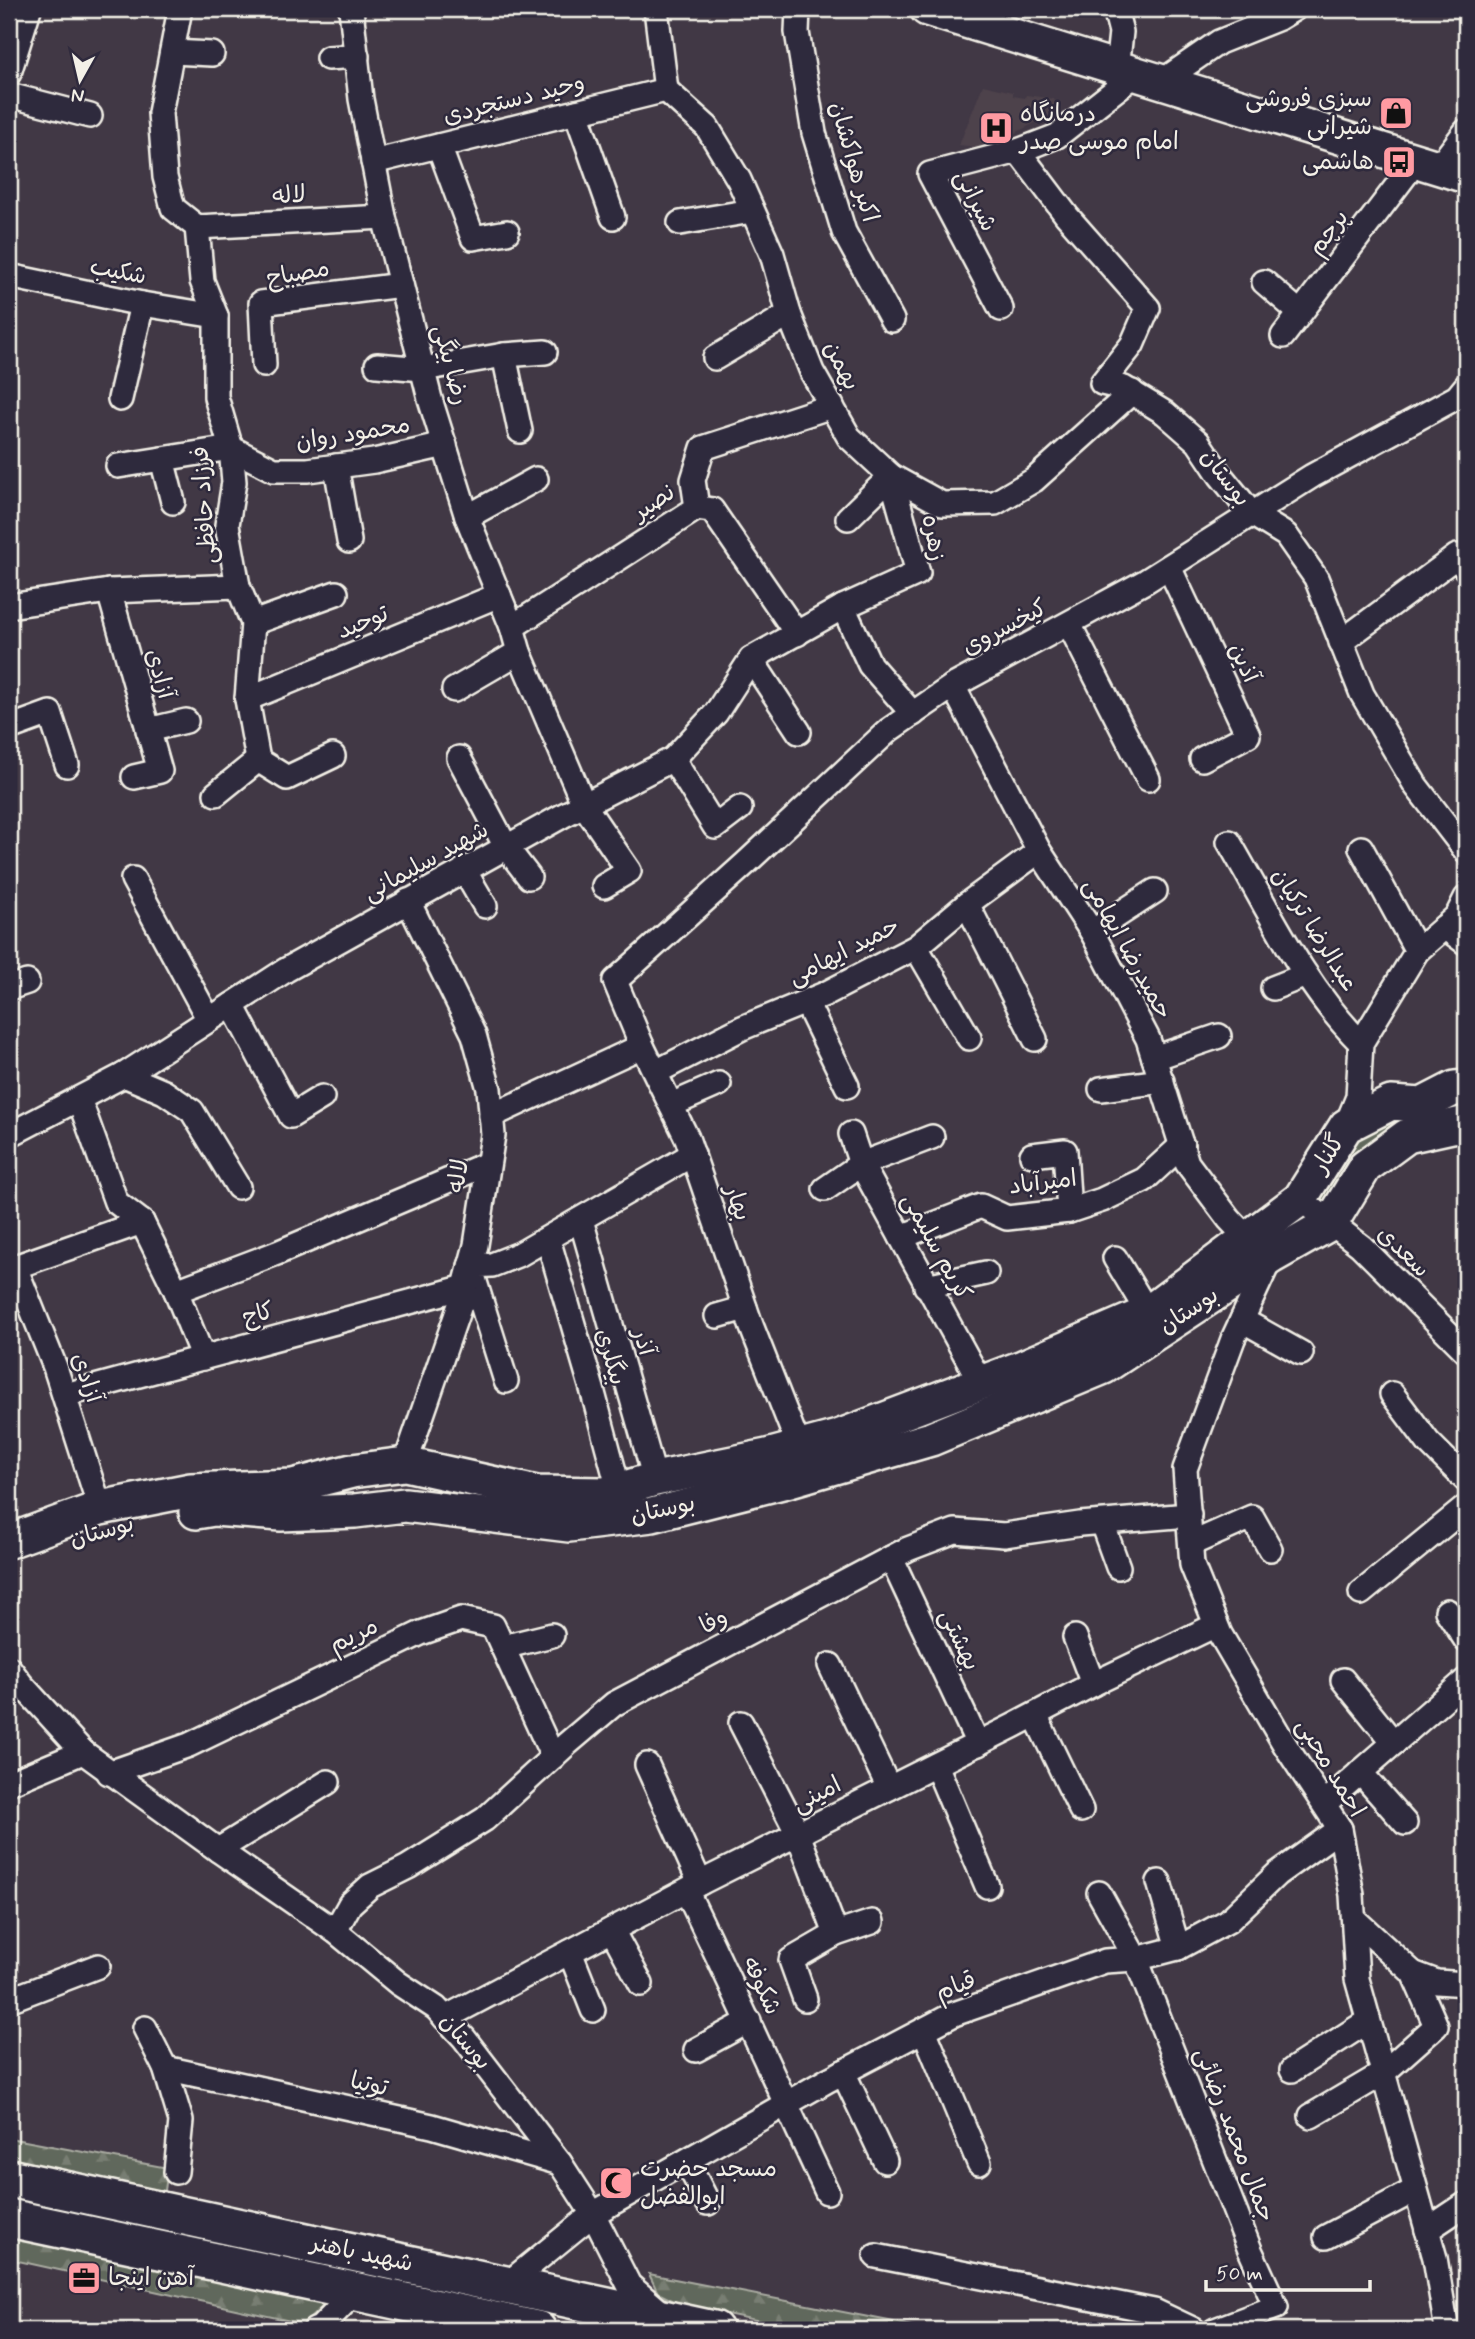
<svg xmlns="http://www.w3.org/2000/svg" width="1475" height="2339" font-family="Mynerve,'Playpen Sans Arabic',sans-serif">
	<defs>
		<pattern id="forest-firs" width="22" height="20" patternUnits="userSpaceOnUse" patternTransform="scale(1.75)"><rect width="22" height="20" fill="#61685b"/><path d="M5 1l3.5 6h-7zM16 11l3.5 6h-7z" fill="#787e73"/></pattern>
	</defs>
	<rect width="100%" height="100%" fill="#413845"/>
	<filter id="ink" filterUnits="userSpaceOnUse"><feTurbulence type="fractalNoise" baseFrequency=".0143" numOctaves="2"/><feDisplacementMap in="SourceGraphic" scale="14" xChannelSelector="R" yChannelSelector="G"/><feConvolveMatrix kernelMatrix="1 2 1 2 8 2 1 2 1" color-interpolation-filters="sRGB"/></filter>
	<g filter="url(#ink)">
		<!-- built -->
		<path fill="#4e424b" d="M983,85L1013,92V96L1025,98L1026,95L1054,99L1058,111L986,148L959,145Z"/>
		<!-- forest -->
		<g fill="url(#forest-firs)" stroke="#aaaca2" stroke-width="2">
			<path d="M1466,1092V1116L1404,1129L1333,1212L1316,1200L1353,1145L1382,1117Z"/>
			<path d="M9,2138L168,2168L164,2198L9,2167Z"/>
			<path d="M9,2236L327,2302L304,2324L9,2259Z"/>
			<path d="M649,2274L894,2322L928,2330H805L682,2305L658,2293Z"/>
		</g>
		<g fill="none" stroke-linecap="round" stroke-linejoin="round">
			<!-- street casing -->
			<g stroke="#f4f1e8" stroke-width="28">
				<g id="street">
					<path d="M180,9L160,113L165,177L173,208L197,227L202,281L216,316V397L231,448L234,482L227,525L238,586L253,623L247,699L258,760L287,778L333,756"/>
					<path d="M351,9L361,99L384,217L430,399L467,517L512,627L519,652L584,805L629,871L604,886"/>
					<path d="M656,9L666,90L707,127L739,180L772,254L789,314L812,372L849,437L891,476L942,504L995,503L1034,480L1132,392"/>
					<path d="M798,9L797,32L814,133L844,232L892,320"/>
					<path d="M1115,9L1121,32L1117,69"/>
					<path d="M172,52L212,54"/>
					<path d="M328,58L357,56"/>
					<path d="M9,73L29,9"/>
					<path d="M1161,82L1219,42L1279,18L1294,9"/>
					<path d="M9,95L90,116"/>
					<path d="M576,112L613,217"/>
					<path d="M439,146L473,238L507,232"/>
					<path d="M1018,151L1067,216L1148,308L1132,345L1102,383L1124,388L1165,413L1198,442L1220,475L1252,514L1286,535L1316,578L1362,694L1416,786L1466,851"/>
					<path d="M373,162L666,90"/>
					<path d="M1438,168L1466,131"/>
					<path d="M680,223L752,211"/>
					<path d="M197,227L384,217"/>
					<path d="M9,276L142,304L216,316"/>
					<path d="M1264,282L1300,313"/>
					<path d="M1001,309L930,174L1018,151L1057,136L1136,74"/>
					<path d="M1283,336L1416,161"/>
					<path d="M504,355L520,431"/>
					<path d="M715,358L789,314"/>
					<path d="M264,365L261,303L401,285"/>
					<path d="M377,365L423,369L504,355L545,352"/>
					<path d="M120,399L142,304"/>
					<path d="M162,459L173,502"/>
					<path d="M118,466L231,448L274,470H308L374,461L445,445"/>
					<path d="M336,466L349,541"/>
					<path d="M697,508L712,510L797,634"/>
					<path d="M467,517L536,479"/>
					<path d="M1169,567L1248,735L1202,759"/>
					<path d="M109,591L160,771L134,777"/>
					<path d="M9,606L109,591L238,586"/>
					<path d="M843,607L870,665L913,714"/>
					<path d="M253,623L336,593"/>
					<path d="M1069,624L1148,779"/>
					<path d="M512,627L697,508L693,480L703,448L832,406"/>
					<path d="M1341,642L1457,556L1466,569"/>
					<path d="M751,659L799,732"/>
					<path d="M953,686L1039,851L1092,932L1148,1039L1187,1163L1229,1219L1247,1238L1271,1257L1233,1339L1185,1469L1192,1565L1220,1634L1285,1745L1340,1829L1352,1895L1357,1979L1435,2258L1447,2330"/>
					<path d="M454,690L519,652"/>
					<path d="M247,699L499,595"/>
					<path d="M9,728L50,713L67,765"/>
					<path d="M148,730L186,721"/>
					<path d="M459,758L506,847L529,877"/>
					<path d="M673,759L715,827L740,808"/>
					<path d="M216,794L258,760"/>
					<path d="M1229,842C1269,910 1304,987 1361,1043"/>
					<path d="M1361,848L1417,951"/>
					<path d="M464,870L485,906"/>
					<path d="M133,879L209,1020"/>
					<path d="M967,904L1035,1039"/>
					<path d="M1444,927L1466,943"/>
					<path d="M1092,932L1155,891"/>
					<path d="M916,947L969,1038"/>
					<path d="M9,988L27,982"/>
					<path d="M1273,988L1306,975"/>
					<path d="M806,1002L847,1086"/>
					<path d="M232,1005L291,1116L322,1097"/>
					<path d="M1154,1058L1219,1036"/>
					<path d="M656,1072L742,1028L825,994L916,947L967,904L1039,851"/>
					<path d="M124,1075L164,1092L192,1111L238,1187"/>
					<path d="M1101,1089L1162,1081"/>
					<path d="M79,1099L116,1202L142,1222L176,1291L203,1358"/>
					<path d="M671,1105L719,1084"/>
					<path d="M491,1116L642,1046"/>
					<path d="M1346,1126L1358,1097L1361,1043L1417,951L1457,916L1466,898"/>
					<path d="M851,1134L861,1164L981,1383"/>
					<path d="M9,1135L124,1075L286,970L564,815L673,759L716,713L751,659L843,607L918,573L891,476L848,518"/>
					<path d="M1032,1155L1065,1151L1069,1211"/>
					<path d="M825,1189L861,1164L932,1137"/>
					<path d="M1300,1199L1361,1246L1466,1351"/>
					<path d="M581,1220L655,1479"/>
					<path d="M901,1237L981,1206L1007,1218L1069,1211L1102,1200L1144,1180L1182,1145"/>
					<path d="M548,1239L592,1389L619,1490"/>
					<path d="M1115,1258L1148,1313"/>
					<path d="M15,1267L55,1367L100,1508"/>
					<path d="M9,1269L142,1222"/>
					<path d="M926,1286L986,1273"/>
					<path d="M176,1291L277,1253L487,1164"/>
					<path d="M717,1316L745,1308"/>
					<path d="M1242,1320L1301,1353"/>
					<path d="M506,1381L470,1266L492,1265L520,1254L693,1154"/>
					<path d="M1392,1394L1428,1442L1466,1480"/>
					<path d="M65,1395L465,1287"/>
					<path d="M799,1447L751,1325L687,1138L642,1046L615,981L745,864L889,730L953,686L1146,581L1312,476L1457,397L1466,386"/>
					<path d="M405,1464L460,1305L476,1245L493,1135L489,1089L474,1035L408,901"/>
					<path d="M1102,1523L1118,1567"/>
					<path d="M1191,1544L1252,1517L1270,1549"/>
					<path d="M891,1558L978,1744"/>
					<path d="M1361,1593L1466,1507"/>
					<path d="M1447,1611L1466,1640"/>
					<path d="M1075,1637L1093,1684"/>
					<path d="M503,1647L552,1635"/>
					<path d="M830,1665L889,1788"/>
					<path d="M9,1668L21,1684L83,1752L218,1850L335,1931L398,1983L436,2008L464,2038L560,2163L593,2214L629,2285L664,2315"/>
					<path d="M1343,1680L1394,1743"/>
					<path d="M1035,1715L1081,1810"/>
					<path d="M741,1723L798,1834L836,1934"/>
					<path d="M647,1765L700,1883"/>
					<path d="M936,1765L987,1886"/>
					<path d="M1360,1772L1405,1823"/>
					<path d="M109,1773L189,1745L421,1633L461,1619L493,1626L553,1757"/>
					<path d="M9,1783L83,1752"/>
					<path d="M1325,1803L1466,1680"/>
					<path d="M218,1850L328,1782"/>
					<path d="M1159,1882L1178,1948"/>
					<path d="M687,1892C735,1991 780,2092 827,2192"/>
					<path d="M1099,1893L1136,1959L1250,2250L1276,2307L1215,2330"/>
					<path d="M1354,1919L1413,1973L1437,1982L1466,1984"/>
					<path d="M612,1930L641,1984"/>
					<path d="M335,1931L350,1904L370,1886L408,1867L485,1819L568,1743L614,1704L908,1549L955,1531L1004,1535L1080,1524L1189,1515"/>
					<path d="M570,1952L593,2010"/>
					<path d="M805,1999L791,1960L836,1934L872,1922"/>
					<path d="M9,2000L98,1966"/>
					<path d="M445,2018L700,1883L1013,1726L1093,1684L1216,1625"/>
					<path d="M145,2028L165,2068L181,2121L176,2172"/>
					<path d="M924,2030L979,2163"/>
					<path d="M696,2050L749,2021"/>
					<path d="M165,2068L432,2126L560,2163"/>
					<path d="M1292,2070L1368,2021"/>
					<path d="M843,2072L885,2161"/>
					<path d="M1311,2116L1382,2074L1436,2026L1413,1973"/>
					<path d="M687,2162L708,2203"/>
					<path d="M1427,2230L1466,2204"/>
					<path d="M1326,2237L1415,2190"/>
					<path d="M876,2256L1154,2311L1194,2330"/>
					<path d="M506,2285L593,2214L828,2080L954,2014L1105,1961L1136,1959L1178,1948L1228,1921L1277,1874L1340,1829"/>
					<path d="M315,2330L320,2328L355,2292"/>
				</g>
			</g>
			<!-- secondary casing -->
			<g stroke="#f4f1e8" stroke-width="38">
				<g id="secondary">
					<path d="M927,9L1466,176"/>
					<path d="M196,1512L214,1509L281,1514L355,1511L405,1505L569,1525L652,1515L790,1480L931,1439L1104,1367L1271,1257L1331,1223L1365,1167L1407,1136L1466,1123"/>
					<path d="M9,1541L100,1508L191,1490L293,1486L352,1471L405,1464L537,1493L605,1494L655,1479L767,1456L838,1437L1023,1367L1148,1313L1300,1199L1346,1126L1391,1103L1422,1105L1455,1088L1466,1087"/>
				</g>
			</g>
			<!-- primary casing -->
			<g stroke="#f4f1e8" stroke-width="42">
				<g id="primary">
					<path d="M9,2178L714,2330"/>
					<path d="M9,2218L537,2330"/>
				</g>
			</g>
			<!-- street -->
			<use href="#street" stroke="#2f2a3d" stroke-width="23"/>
			<!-- secondary -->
			<use href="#secondary" stroke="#2f2a3d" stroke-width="33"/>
			<!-- primary -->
			<use href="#primary" stroke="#2f2a3d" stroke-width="37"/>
		</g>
	</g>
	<!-- icons -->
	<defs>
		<g id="shop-square" transform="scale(1.75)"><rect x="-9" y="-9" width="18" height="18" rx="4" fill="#ff9aa2" stroke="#2f2a3d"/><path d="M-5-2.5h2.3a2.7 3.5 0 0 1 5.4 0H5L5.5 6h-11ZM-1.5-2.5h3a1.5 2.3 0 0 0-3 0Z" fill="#111"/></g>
		<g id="hospital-square" transform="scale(1.75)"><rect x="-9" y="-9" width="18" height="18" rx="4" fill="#ff9aa2" stroke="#2f2a3d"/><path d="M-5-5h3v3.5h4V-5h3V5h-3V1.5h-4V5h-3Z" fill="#111"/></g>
		<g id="bus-square" transform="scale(1.75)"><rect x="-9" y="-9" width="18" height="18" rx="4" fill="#ff9aa2" stroke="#2f2a3d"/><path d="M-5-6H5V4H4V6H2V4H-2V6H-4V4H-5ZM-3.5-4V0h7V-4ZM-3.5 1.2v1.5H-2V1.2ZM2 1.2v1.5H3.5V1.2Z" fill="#111"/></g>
		<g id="mosque-square" transform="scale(1.75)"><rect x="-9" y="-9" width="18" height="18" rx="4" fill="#ff9aa2" stroke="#2f2a3d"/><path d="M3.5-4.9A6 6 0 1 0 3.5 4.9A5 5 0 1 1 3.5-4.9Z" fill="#111"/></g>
		<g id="office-square" transform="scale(1.75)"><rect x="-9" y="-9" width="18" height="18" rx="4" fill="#ff9aa2" stroke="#2f2a3d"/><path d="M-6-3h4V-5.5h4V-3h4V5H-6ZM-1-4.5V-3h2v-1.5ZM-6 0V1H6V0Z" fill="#111"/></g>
	</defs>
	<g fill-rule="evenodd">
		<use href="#shop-square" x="1396" y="113"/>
		<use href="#hospital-square" x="996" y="128"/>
		<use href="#bus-square" x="1399" y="162"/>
		<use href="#mosque-square" x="616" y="2183"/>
		<use href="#office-square" x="84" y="2278"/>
	</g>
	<g text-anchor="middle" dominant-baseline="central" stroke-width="5" stroke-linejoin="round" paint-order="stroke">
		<!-- poi labels -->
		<g font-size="24" fill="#f4f1e8" stroke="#2f2a3d" text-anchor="start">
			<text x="1372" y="99" text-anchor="end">سبزی فروشی<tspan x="1372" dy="28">شیرانی</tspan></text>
			<text x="1020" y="114">درمانگاه<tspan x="1020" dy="28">امام موسی صدر</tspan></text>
			<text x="1374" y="162" text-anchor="end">هاشمی</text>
			<text x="640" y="2169">مسجد حضرت<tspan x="640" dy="28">ابوالفضل</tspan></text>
			<text x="108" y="2278">آهن اینجا</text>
		</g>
		<!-- street labels -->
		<g font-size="24" fill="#f4f1e8" stroke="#2f2a3d">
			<text transform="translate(514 100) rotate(-14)">وحید دستجردی</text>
			<text transform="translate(853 162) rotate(74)">اکبر هواکشان</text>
			<text transform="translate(289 196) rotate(-3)">لاله</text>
			<text transform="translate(975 201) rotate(63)">شیرانی</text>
			<text transform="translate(1329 233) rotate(-53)">پرچم</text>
			<text transform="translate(118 272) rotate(11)">شکیب</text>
			<text transform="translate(298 274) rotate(-10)">مصباح</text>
			<text transform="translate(450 365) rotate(75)">رضا بیگی</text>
			<text transform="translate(841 366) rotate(63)">بهمن</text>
			<text transform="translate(353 434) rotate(-9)">محمود روان</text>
			<text transform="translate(1225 478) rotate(53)">بوستان</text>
			<text transform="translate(654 503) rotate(-34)">نصیر</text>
			<text transform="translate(205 505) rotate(-94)">فرزاد حافظی</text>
			<text transform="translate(933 538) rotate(79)">زهره</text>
			<text transform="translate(363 623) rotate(-22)">توحید</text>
			<text transform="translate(1005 628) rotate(-28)">کیخسروی</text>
			<text transform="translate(1243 663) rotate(65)">آذین</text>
			<text transform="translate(159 674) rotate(74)">آزادی</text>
			<text transform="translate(426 862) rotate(-29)">شهید سلیمانی</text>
			<text transform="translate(1314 930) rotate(58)">عبدالرضا ترکیان</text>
			<text transform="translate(1127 949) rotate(61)">حمیدرضا ایهامی</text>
			<text transform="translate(844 952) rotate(-27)">حمید ایهامی</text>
			<text transform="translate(1329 1154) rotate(-58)">گلنار</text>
			<text transform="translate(459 1176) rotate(-81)">لاله</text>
			<text transform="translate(1043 1183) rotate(-7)">امیرآباد</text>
			<text transform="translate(737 1203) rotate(71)">بهار</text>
			<text transform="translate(936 1247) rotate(61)">کریم سلیمی</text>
			<text transform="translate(1403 1252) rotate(44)">سعدی</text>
			<text transform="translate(1189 1311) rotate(-33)">بوستان</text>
			<text transform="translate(258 1315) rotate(-15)">کاج</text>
			<text transform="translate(643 1342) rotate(74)">آذر</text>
			<text transform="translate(610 1357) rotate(74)">بیگلری</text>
			<text transform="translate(86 1378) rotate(71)">آزادی</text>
			<text transform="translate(663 1510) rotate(-12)">بوستان</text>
			<text transform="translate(102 1532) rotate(-15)">بوستان</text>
			<text transform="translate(714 1622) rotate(-28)">وفا</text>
			<text transform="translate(354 1636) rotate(-26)">مریم</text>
			<text transform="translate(959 1640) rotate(65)">بهشتی</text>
			<text transform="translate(1330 1768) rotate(59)">احمد محبی</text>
			<text transform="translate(817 1795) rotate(-27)">امینی</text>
			<text transform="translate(761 1986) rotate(65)">شکوفه</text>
			<text transform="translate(956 1987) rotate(-22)">قیام</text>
			<text transform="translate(465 2042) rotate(50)">بوستان</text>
			<text transform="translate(369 2085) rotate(13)">توتیا</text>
			<text transform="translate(1234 2135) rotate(69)">جمال محمد رضائی</text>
			<text transform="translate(362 2254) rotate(12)">شهید باهنر</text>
		</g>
	</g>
	<!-- margin -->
	<rect width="1475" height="2339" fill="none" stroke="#2f2a3d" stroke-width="35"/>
	<rect x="18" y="18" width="1440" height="2304" fill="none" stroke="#f4f1e8" stroke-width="2.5" filter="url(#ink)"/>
	<!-- north arrow -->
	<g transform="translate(80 80) rotate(188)" stroke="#2f2a3d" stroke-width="5" paint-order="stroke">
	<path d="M0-5L12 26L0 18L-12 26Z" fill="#f4f1e8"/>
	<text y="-10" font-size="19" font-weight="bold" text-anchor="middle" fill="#f4f1e8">N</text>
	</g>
	<!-- scale -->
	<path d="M1206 2280v10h164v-10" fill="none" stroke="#f4f1e8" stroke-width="3.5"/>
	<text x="1216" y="2280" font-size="21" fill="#f4f1e8" stroke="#2f2a3d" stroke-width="5" paint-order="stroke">50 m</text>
</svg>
